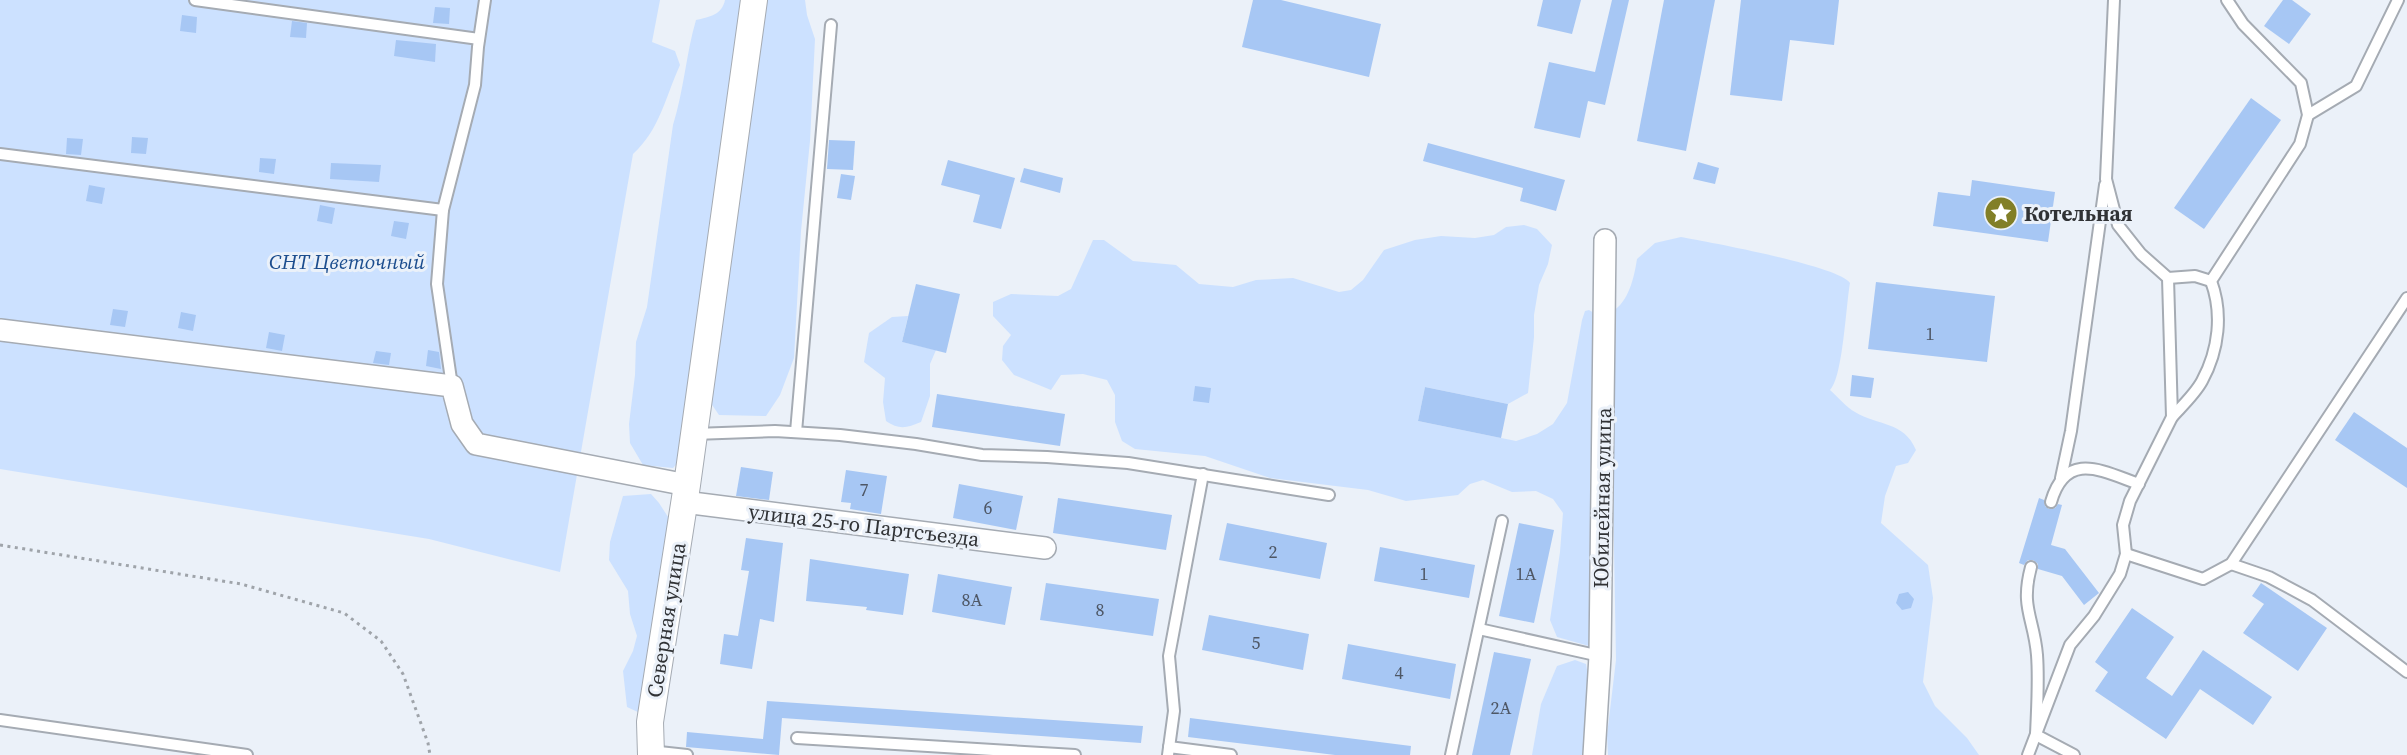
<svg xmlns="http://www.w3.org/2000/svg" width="2407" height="755" font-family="'Source Serif 4',serif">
	<rect width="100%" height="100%" fill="#ebf1f9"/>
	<!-- green -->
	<g fill="#cce1ff">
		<path d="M0,0H660L652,42L675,51L680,65C665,98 660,129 633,154L560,572L429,539L0,469Z"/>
		<path d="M725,0H750L684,456L673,468L643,465L630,443L629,424L635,375L636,342L647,307L673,125C684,90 686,54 696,20C709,17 722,15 725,0Z"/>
		<path d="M764,0H805L807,15L815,39L810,141L801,231L794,358L780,395L766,416L719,415L708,399Z"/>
		<path d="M1524,225L1537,229L1552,245L1548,264L1539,285L1534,315V337L1528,393L1508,404L1425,387L1418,421L1516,441L1537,434L1553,424L1567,403L1582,320L1585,311L1589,310L1594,313L1593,641L1589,646L1557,637L1550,620L1560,552L1563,513L1553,499L1536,491L1512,492L1483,480L1470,484L1458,495L1406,501L1368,490L1270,478L1205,456L1135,449L1122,441L1115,422V395L1107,380L1083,374L1061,375L1051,390L1014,375L1002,360L1003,346L1011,335L993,316V302L1011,294L1058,296L1071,289L1093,240H1104L1133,261L1176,265L1199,284L1233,287L1256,280L1293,278L1339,292L1351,290L1363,280L1384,250L1415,240L1441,236L1475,238L1494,235L1506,227Z"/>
		<path d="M1681,237C1708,242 1840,266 1850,283C1846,304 1843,378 1830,390C1838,397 1846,407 1855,412C1878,426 1904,421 1916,450L1908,463L1896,466L1885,496L1881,523L1928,565L1933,598L1923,682L1935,706L1967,738L1979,755H1608L1607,735L1616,660L1610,322L1612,312C1629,301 1634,278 1637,259L1655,243Z"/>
		<path d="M908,316L902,342L936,350L930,364V396L921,422C907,428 899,430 886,421L883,402L885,378L864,362L869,333L892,317Z"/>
		<path d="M651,494L659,503L670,520L640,713L627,707L623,671L633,651L637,636L630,614L628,591L609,560L610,542L623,496Z"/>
		<path d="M1575,660L1586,664L1591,692L1585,755H1532L1541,704L1557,666Z"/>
	</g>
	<!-- building -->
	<g fill="#a7c7f4">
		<path d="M1253,0H1281L1381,24L1369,77L1242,47Z"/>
		<path d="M1543,0H1581L1572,34L1537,26Z"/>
		<path d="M1612,0H1629L1605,105L1588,101L1580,138L1534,128L1549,62L1595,72Z"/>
		<path d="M1664,0H1715L1686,151L1637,141Z"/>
		<path d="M1741,0H1839L1834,45L1790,40L1782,101L1730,95Z"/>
		<path d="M2283,0H2292L2311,14L2289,44L2264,26Z"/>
		<path d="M435,7L450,8L449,24L433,23Z"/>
		<path d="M182,15L197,17L196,33L180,31Z"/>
		<path d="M292,21L307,23L306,38L290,37Z"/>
		<path d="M396,40L436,44L435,62L394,56Z"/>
		<path d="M2251,98L2281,120L2204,229L2174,208Z"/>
		<path d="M132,137L148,138L146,154L131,153Z"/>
		<path d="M67,138L83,139L81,155L66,154Z"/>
		<path d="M829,140L855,141L853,170L827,169Z"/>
		<path d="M1428,143L1565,180L1556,211L1520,201L1523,188L1423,161Z"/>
		<path d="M260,158L276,159L274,174L259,172Z"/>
		<path d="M948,160L1015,178L1001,229L973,222L980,195L941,185Z"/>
		<path d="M1698,162L1719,168L1715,184L1693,179Z"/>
		<path d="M331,163L381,165L379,182L330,179Z"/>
		<path d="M1024,168L1063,178L1060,193L1020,182Z"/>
		<path d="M841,174L855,176L851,200L837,198Z"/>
		<path d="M1972,180L2055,192L2048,242L1933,226L1938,192L1970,196Z"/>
		<path d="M89,185L105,188L102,204L86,201Z"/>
		<path d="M320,205L335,208L332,224L317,221Z"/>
		<path d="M394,221L409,223L406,239L391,236Z"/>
		<path d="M1876,282L1995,296L1987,362L1868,349Z"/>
		<path d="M916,284L960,294L946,353L902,342Z"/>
		<path d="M113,309L128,311L125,327L110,325Z"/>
		<path d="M181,312L196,315L193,331L178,328Z"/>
		<path d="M269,332L285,335L282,351L266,348Z"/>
		<path d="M428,350L439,352L441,369L426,366Z"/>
		<path d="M376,351L391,353L389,365L373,363Z"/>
		<path d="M1852,375L1874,378L1871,398L1850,396Z"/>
		<path d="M1195,386L1211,388L1209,403L1193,401Z"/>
		<path d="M1425,387L1508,404L1501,438L1418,421Z"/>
		<path d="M937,394L1065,414L1060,446L932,427Z"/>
		<path d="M2354,412L2407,448V488L2335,440Z"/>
		<path d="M741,467L773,472L769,500L736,496Z"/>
		<path d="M846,470L887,476L881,514L850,509L851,503L841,502Z"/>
		<path d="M959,484L1023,496L1016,530L953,518Z"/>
		<path d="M1058,498L1172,515L1166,550L1053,533Z"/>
		<path d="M2039,498L2044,500L2045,506L2049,509L2055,508L2058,504L2062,505L2051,545L2065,549L2099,593L2084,605L2062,576L2038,569V564L2033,560H2028L2024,565L2019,563Z"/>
		<path d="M1227,523L1327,543L1320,579L1219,560Z"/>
		<path d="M1519,523L1554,530L1534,623L1499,616Z"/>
		<path d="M746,538L783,543L774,622L760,619L752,669L720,664L724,634L738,636L749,571L741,570Z"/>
		<path d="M1380,547L1475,565L1469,598L1374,581Z"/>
		<path d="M810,559L909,574L903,615L866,610L867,607L806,601Z"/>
		<path d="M938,574L1012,587L1005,625L932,612Z"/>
		<path d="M1046,583L1159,599L1153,636L1040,620Z"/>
		<path d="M2261,583L2327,628L2298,671L2243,633L2264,604L2252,596Z"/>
		<path d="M1908,592L1914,599L1911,608L1902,610L1896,603L1899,594Z"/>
		<path d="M2132,608L2174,637L2146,678L2172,696L2203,650L2272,697L2253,725L2200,689L2166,739L2095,691L2108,672L2095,662Z"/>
		<path d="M1209,615L1309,634L1303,670L1202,650Z"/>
		<path d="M1348,644L1456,664L1450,699L1342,679Z"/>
		<path d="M1494,652L1531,659L1510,755H1472Z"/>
		<path d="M767,701L1143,726L1141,743L782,718L779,755L686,747L687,732L763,739Z"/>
		<path d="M1190,718L1411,746L1410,755H1335L1188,737Z"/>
	</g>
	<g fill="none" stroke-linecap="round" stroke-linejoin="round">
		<!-- service casing -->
		<g stroke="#a5abb3" stroke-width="14">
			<g id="service">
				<path d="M195,0L479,39"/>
				<path d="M2308,115L2356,86L2398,0"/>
				<path d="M0,154L443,210"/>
				<path d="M2168,278L2195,276L2211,281"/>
				<path d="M452,386L437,284L443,210L475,85L478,47L485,0"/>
				<path d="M2172,417C2182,406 2195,394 2202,381C2219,350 2223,313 2211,281L2300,144L2308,115L2301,83L2243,24L2227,0"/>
				<path d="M796,432L831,25"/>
				<path d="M694,434L775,431L840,435L916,444L982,455L1047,457L1128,463L1329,495"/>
				<path d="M2061,478L2071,431L2105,185"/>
				<path d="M2051,502C2066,450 2102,471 2139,484"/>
				<path d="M2126,554L2203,579L2231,564L2407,298"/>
				<path d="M2231,564L2269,577L2312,600L2407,672"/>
				<path d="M2031,567C2020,608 2034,618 2037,655C2039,681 2037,708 2036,735L2074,755"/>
				<path d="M1479,629L1600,656"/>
				<path d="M0,720L247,755"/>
				<path d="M797,738L1075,755"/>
				<path d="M1169,747L1231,755"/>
				<path d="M650,751L687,755"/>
				<path d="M1168,755L1174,711L1169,656L1203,474"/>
				<path d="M1451,755L1502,521"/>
				<path d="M2028,755L2070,645L2094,616L2120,574L2126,554L2123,525L2130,501L2172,417L2168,278L2141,254L2118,225L2106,179L2114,0"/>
			</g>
		</g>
		<!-- minor casing -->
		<g stroke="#a5abb3" stroke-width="24">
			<g id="minor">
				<path d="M0,330L452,386L462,424L476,444L687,485"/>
				<path d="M684,502L1045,548"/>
				<path d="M1594,755L1600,656L1605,240"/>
			</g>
		</g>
		<!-- tertiary casing -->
		<g stroke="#a5abb3" stroke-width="28">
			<path id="tertiary" d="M651,755L650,722L687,485L754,0"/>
		</g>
		<!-- path -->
		<path stroke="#9fa4aa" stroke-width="3" stroke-dasharray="3 4.5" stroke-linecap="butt" d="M0,545L241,584L344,613L381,641L403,674L428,743L430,755"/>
		<!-- service -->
		<use href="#service" stroke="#fff" stroke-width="10"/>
		<!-- minor -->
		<use href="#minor" stroke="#fff" stroke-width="21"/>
		<!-- tertiary -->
		<use href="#tertiary" stroke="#fff" stroke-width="26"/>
	</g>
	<!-- icons -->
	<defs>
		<g id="sight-disc" transform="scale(1.725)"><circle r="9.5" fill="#827f27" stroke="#ebf1f9"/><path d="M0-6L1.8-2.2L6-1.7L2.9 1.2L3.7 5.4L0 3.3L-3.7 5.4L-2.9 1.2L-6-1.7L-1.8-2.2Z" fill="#fff"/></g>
	</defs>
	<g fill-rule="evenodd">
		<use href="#sight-disc" x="2001" y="213"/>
	</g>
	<g text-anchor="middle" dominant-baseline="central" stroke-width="6" stroke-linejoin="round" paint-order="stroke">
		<!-- number labels -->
		<g font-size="18" fill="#4e5765">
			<text x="1930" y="333">1</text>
			<text x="864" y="489">7</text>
			<text x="988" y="507">6</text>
			<text x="1273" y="551">2</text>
			<text x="1424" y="573">1</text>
			<text x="1526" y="573">1А</text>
			<text x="972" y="599">8А</text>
			<text x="1100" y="609">8</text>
			<text x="1256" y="642">5</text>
			<text x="1399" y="672">4</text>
			<text x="1501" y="707">2А</text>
		</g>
		<!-- poi labels -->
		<g font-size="21" font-weight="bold" fill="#303235" stroke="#ebf1f9" text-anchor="start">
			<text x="2024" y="213">Котельная</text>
		</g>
		<!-- park labels -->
		<g font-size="21" font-style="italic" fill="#1c4d8e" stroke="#ebf1f9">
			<text x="347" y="261">СНТ Цветочный</text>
		</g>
		<!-- street labels -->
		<g font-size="21" fill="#303235" stroke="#ebf1f9">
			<text transform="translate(1602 498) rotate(-89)">Юбилейная улица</text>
			<text transform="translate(864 525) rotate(7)">улица 25-го Партсъезда</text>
			<text transform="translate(666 620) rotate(-81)">Северная улица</text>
		</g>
	</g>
</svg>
